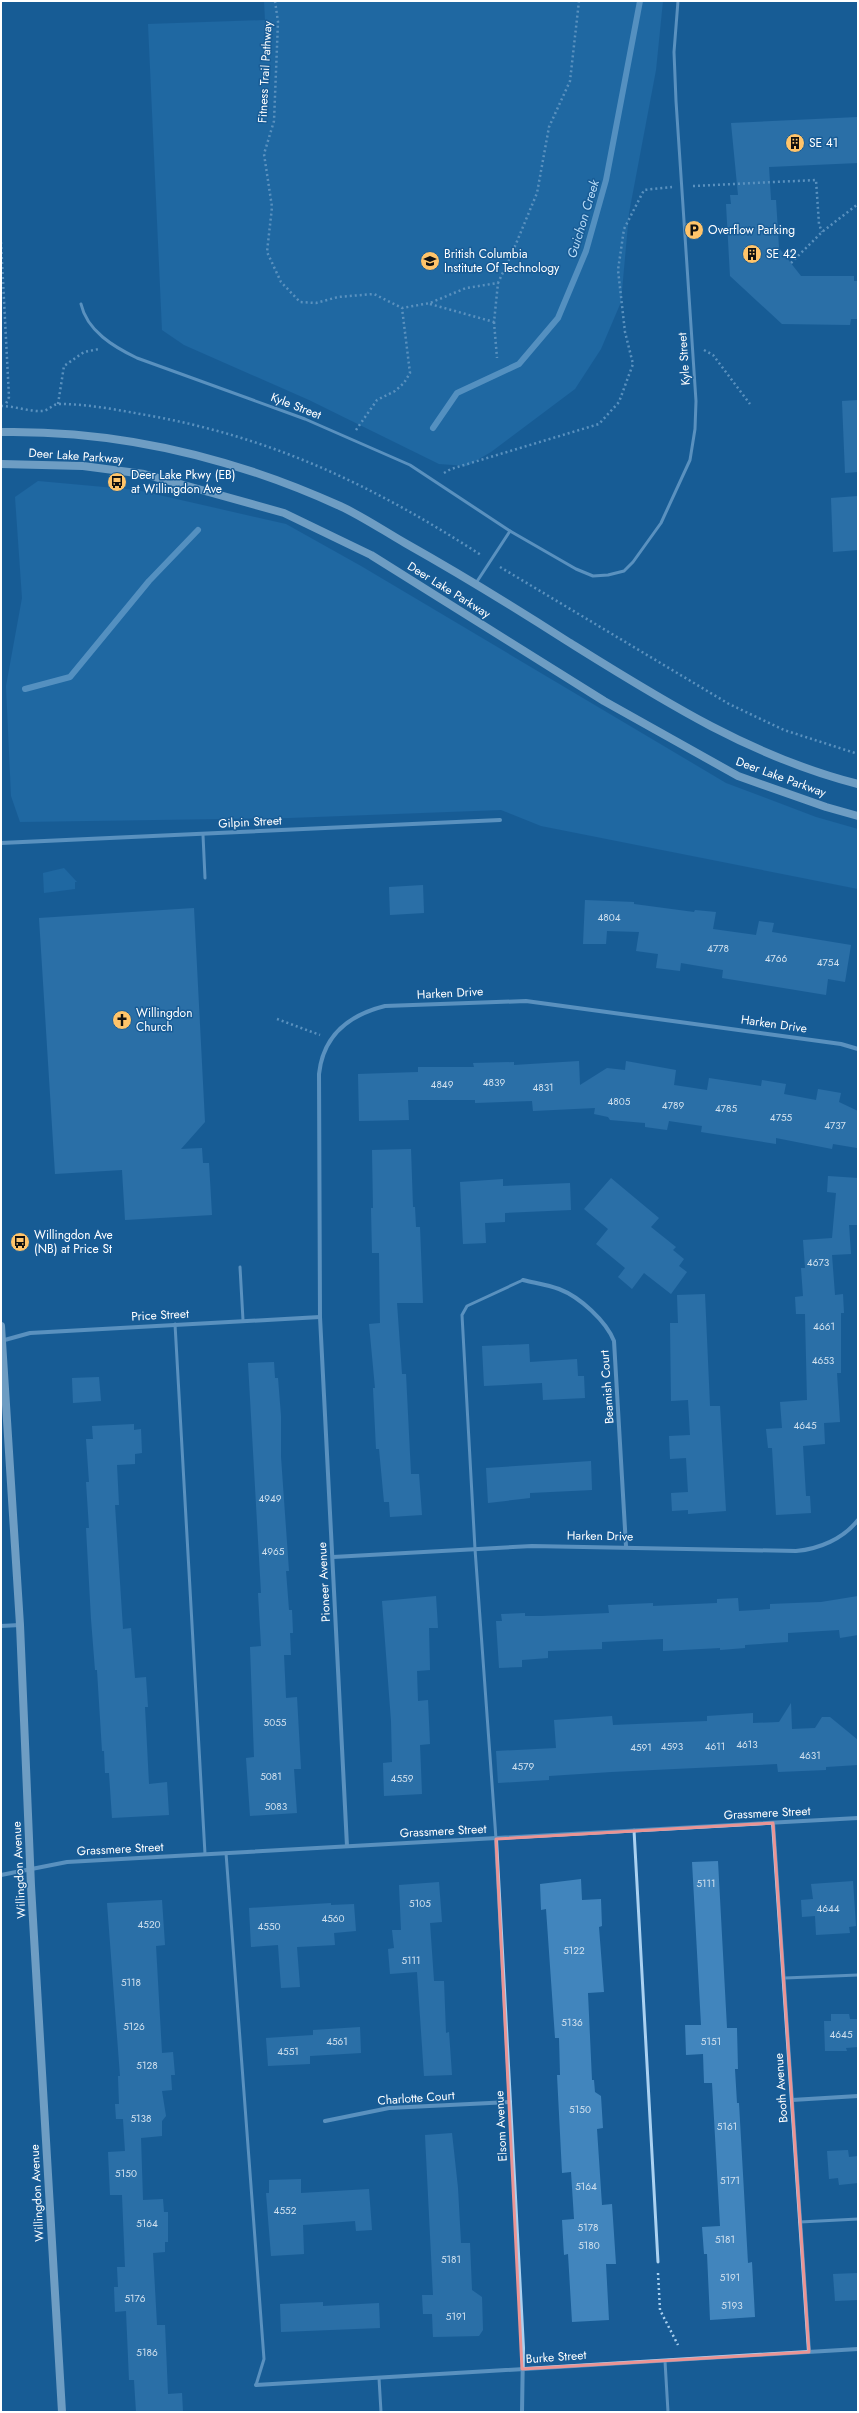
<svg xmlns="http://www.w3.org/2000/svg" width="859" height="2413" font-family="Jost,sans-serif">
	<rect width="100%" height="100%" fill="#185c96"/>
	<!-- green -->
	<g fill="#2875b2">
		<path d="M264,1H663L656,70L629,213L621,302L601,349L575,389L491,452L467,466L439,464L309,400L184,345L162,330L148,24L265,20Z"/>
		<path d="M38,481L137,490L286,524L361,566L726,783L816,817L858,829V889L541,826L501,810L289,818L20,822L11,796L6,686L22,598L15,497Z"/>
		<path d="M64,868L77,882H75V889L44,893L43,873Z"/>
	</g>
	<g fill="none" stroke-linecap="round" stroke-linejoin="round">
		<!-- stream -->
		<g stroke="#9dcef3" stroke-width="6">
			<path d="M433,428L457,393L519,364L558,318L586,251L606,180L640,1"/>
			<path d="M25,689L70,677L149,581L198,530"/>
		</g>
	</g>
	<!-- building -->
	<g fill="#4185bd">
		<path d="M858,117V163L769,167L771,200H776L779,248L801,276H854V281H858V319H851L850,325L782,324L730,276L726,204H731L730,195H738L731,123Z"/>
		<path d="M858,400V472L845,473L842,401Z"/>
		<path d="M858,496V550L833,552L831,498Z"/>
		<path d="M423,885L424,913L390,915L389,887Z"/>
		<path d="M585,900L634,902V904L694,912L695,910L716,912L713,929L756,935L759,921L774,923L772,932L851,945L845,982L828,979L826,995L722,978L723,970L681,963L680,971L656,968L658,954L636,951L639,932L607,931L606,944H583Z"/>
		<path d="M194,908L205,1122L181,1149L202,1148L203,1163H209L212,1215L125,1220L122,1170L55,1174L39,918Z"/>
		<path d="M579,1061L580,1085L607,1068L625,1070L626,1061L676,1070L674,1085L707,1090L709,1078L761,1086L762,1080L786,1084L784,1094L816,1100L818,1089L841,1093L839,1102L858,1111L857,1148L833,1144L832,1149L776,1138V1144L701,1132L702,1126L669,1121L667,1130L645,1127V1123L610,1120L608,1117L594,1114L595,1108L533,1111L532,1101L475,1103V1100H408L409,1120L359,1121L358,1074L418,1072V1067H474L473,1063L514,1062V1065Z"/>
		<path d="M411,1149L413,1207H415L416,1227H420L423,1303H397L402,1374H406L411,1474H419L422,1515L390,1517L389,1502H384L379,1449H376L373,1388H375L369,1324L380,1323L379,1253H372L371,1208H373L372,1150Z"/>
		<path d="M828,1176L858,1178V1225H849L851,1254L832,1255L835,1295L843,1294L844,1313H841V1373H837L840,1422L824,1423L825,1444L803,1446L806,1496H810L811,1513L776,1515L772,1448H768L766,1429L782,1428L780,1402L807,1400L805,1314H796L795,1297L803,1296L801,1268H805L803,1240L832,1238L836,1193L827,1192Z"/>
		<path d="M611,1178L659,1218L651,1227L676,1247L673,1250L684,1259L679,1266L687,1272L671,1294L644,1273L632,1289L618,1277L625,1268L596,1244L608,1229L584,1209Z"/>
		<path d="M503,1179V1186L570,1183L571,1210L505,1213V1222L485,1223L486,1243L463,1244L460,1182Z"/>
		<path d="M705,1294L710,1406H720L726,1511L688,1514V1510L672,1511L671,1493L688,1492L686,1458L670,1459L669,1436L690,1435L688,1400L671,1401L670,1323H678L677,1295Z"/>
		<path d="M529,1344L530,1362L577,1359L578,1376H584L585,1398L543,1400L542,1383L484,1386L482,1346Z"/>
		<path d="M274,1362L275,1378H278L281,1416V1457L289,1571H286L289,1610H292L293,1633H290L291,1655H284L286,1698L297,1697L301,1769H294L297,1813L250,1816L246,1758L254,1757L250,1647L261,1646L258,1593H261L248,1363Z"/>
		<path d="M99,1377L101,1401L73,1403L72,1378Z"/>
		<path d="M134,1424V1430L141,1429L142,1453L135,1454V1464L117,1465L119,1505H115L123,1629L131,1628L135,1678L146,1677L148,1707H145L149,1784L167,1782L169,1815L112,1818L109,1773H105L104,1751H102L97,1670H95L91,1619L86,1528H89L86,1482H89L86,1439H93L92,1426Z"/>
		<path d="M591,1461L592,1490L530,1493V1498L488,1503L486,1468Z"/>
		<path d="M436,1596L438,1628H429L430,1670L417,1671L418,1701L428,1700L430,1744L420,1745L422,1794L384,1796L383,1763L392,1762L391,1721L382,1601Z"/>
		<path d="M858,1596V1635L840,1638L839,1630L788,1633V1642L745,1645V1648L720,1650V1648L663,1651V1639L602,1642V1649L548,1651V1658L522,1660V1667L499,1668L496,1621H502L501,1614L525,1613V1616H542L609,1613L608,1605L653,1603V1606L717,1603V1599L738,1598L739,1611L770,1609V1604L821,1602Z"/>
		<path d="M791,1703L792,1729L815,1728L822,1717H830L858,1740V1765L826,1767V1770L778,1772L777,1764L611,1772L549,1776V1780L498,1783L496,1751L556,1748L554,1720L612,1716L613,1725L707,1721V1716L753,1713V1723L779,1722Z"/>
		<path d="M718,1861L727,2028H737L738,2069H735L737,2103H739L748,2263L752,2262L755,2317L710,2320L707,2254H704L702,2227L720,2226L712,2083H704L703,2054L686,2055L685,2025H701L692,1862Z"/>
		<path d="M581,1879L582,1900L601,1899L602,1926L599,1927L604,1992L588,1993L592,2080H594L595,2092L601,2096L603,2128L597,2129L602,2205L612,2204L616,2264H606L609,2320L572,2322L568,2254L564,2255L562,2220L574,2219L571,2172L562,2173L557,2075H560L559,2038H555L546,1909L541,1910L540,1884Z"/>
		<path d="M853,1881L856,1926L849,1927L850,1933L816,1935L815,1916L802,1917L801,1900L813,1899L811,1884Z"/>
		<path d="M439,1882L442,1922L430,1923L434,1981H444L446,2033L449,2032L452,2075L424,2076L417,1972L390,1974L388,1949L394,1948L392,1930H401L399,1885Z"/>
		<path d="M162,1900L165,1945L156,1946L162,2053L173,2052L175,2075H171L172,2090L162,2091L166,2116L162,2121V2136L141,2138L143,2200L163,2199L164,2212H168V2242H165V2252L153,2253L157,2325H165L168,2394L182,2393L183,2412H136L134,2380H129L126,2311L115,2312L114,2287H118L117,2267H125L122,2195H110L108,2152L125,2151L123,2119H116L115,2104H119L118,2076H120L107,1903Z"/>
		<path d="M331,1903V1905L354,1904L356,1931L334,1933L335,1945L297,1947L300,1987L281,1988L278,1945L251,1947L249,1908Z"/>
		<path d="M831,2014H849L850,2019H858V2047L846,2048L847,2051H825L824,2021H831Z"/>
		<path d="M360,2027L361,2053L310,2056V2064L268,2066L266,2038L313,2035V2030Z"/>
		<path d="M452,2133L458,2188L461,2243H470L472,2290L482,2297L483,2330L479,2336L433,2337L432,2314H423L422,2295H433L425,2135Z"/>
		<path d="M848,2150L849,2157L858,2156V2183L839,2185L838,2178L829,2179L827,2151Z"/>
		<path d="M301,2179V2193L369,2189L372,2230L356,2231L355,2221L303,2225L304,2254L271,2256L266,2193H269V2180Z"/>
		<path d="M858,2273V2300L835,2301L833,2274Z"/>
		<path d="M323,2302V2306L379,2303L380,2328L281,2332L280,2304Z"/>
	</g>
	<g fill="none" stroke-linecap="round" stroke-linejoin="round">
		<!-- path -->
		<g stroke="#aad1f1" stroke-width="2.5" stroke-dasharray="2 3" stroke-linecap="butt">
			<path d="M275,1L278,22L274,121L264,154L272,207L267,252L281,282L300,302L316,303L338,297L374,294L402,308L430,303L466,288L498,283L513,251L537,193L549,127L570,81L579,1"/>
			<path d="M693,186L816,180L819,224L822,232"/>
			<path d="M1,242L9,397L5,406"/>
			<path d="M791,263L822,232L858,204"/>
			<path d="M430,304L494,322L498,283"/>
			<path d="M494,322L497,358"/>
			<path d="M704,350L713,355L750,404"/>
			<path d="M58,404L64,366L84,352L99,349"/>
			<path d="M1,406C15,406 30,412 43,411C49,410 53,404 59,404C88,404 118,410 146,415C272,437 374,486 481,555"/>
			<path d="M356,430L377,400L395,391L404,383L410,373L402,308"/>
			<path d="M444,473L451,469L599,424L619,402L633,364L625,332L618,270L624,229L644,190L672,187"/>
			<path d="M500,567L729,704L784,730L858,754"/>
			<path d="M277,1019L320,1035"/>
			<path d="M20,1242L30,1241"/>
			<path d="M658,2273L660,2310L678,2345"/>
		</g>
		<!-- lane -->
		<g stroke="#aad1f1" stroke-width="3">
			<path d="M81,304C87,331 114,347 137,358L305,419L410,465L510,531L576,569L593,576L608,575L624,571L633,562L661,523L690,460L695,429L696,401L676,101L674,52L678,1"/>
			<path d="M476,583L510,531"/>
			<path d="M203,835L205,878"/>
			<path d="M240,1267L243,1320"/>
			<path d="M175,1324L205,1854"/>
			<path d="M634,1830L658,2262"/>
			<path d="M496,1839L475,1549L462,1315L467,1306L523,1280"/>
			<path d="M226,1853L264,2359L256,2385"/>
			<path d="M785,1978L858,1975"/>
			<path d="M800,2222L858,2219"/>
			<path d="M665,2361L668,2412"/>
			<path d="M379,2378L381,2412"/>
		</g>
		<!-- street -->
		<g stroke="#aad1f1" stroke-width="4">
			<path d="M1,843L500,820"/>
			<path d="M523,1280C535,1283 548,1285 559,1289C580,1297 606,1321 614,1341L626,1546"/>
			<path d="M1,1341L30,1333L320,1317"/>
			<path d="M333,1557L532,1546L796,1551C819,1549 843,1539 858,1520"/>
			<path d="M1,1626L20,1625"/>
			<path d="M773,1823L809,2352"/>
			<path d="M496,1839L523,2348L522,2412"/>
			<path d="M347,1846L320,1317L319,1074C323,1036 349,1015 385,1006L526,1001L841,1044L858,1049"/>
			<path d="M1,1875L67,1862L858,1818"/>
			<path d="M792,2100L858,2096"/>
			<path d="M325,2121L389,2108L510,2102"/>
			<path d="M256,2385L858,2349"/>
		</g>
		<!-- secondary -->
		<g stroke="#d8ebfb" stroke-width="8">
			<path d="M1,432C119,430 232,457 340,506C362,516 384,531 405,543C460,574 514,607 567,641C660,699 751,757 858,784"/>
			<path d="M1,464L83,466L144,474L284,513L371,555L604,701L738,776L826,807L858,816"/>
			<path d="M1,1326L20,1625L31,1886L62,2412"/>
		</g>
	</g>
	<!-- marked area -->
	<path d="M0 0H859V2413H0ZM773,1823L809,2352L522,2369L496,1839Z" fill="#185c96" fill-opacity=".55" fill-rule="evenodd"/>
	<path fill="none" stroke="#ea9494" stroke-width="3" stroke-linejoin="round" d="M773,1823L809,2352L522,2369L496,1839Z"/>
	<!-- icons -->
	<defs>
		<g id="building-disc" transform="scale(1)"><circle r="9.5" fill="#ffc46a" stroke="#185c96"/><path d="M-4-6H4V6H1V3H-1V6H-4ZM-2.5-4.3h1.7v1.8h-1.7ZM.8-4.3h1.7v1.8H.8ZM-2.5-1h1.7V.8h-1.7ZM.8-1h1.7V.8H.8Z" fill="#111"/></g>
		<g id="parking-disc" transform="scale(1)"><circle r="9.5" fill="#ffc46a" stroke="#185c96"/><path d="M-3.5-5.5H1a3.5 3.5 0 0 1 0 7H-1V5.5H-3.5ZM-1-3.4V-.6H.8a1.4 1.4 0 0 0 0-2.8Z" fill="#111"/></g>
		<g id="university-disc" transform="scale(1)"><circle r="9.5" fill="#ffc46a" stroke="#185c96"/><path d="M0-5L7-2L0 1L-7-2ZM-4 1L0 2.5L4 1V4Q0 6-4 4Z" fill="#111"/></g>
		<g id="bus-disc" transform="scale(1)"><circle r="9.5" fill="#ffc46a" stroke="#185c96"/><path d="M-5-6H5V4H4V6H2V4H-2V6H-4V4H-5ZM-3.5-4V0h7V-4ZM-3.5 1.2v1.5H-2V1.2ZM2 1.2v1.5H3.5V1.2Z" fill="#111"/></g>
		<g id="church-disc" transform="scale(1)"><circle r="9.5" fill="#ffc46a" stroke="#185c96"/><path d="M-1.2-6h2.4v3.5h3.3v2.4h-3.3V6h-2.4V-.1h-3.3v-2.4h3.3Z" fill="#111"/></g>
	</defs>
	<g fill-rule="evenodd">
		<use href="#building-disc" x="795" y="143"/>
		<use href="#parking-disc" x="694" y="230"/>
		<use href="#building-disc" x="752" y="254"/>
		<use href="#university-disc" x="430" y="261"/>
		<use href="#bus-disc" x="117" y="482"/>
		<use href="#church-disc" x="122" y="1020"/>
		<use href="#bus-disc" x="20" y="1242"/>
	</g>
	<g text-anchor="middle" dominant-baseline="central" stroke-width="3" stroke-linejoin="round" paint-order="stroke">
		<!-- number labels -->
		<g font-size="10" fill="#d0e0ee">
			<text x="609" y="917">4804</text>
			<text x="718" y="948">4778</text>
			<text x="776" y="958">4766</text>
			<text x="828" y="962">4754</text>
			<text x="494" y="1082">4839</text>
			<text x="442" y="1084">4849</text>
			<text x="543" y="1087">4831</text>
			<text x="619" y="1101">4805</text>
			<text x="673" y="1105">4789</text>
			<text x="726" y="1108">4785</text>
			<text x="781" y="1117">4755</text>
			<text x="835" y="1125">4737</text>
			<text x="818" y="1262">4673</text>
			<text x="824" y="1326">4661</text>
			<text x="823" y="1360">4653</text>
			<text x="805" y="1425">4645</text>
			<text x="270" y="1498">4949</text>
			<text x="273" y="1551">4965</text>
			<text x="275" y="1722">5055</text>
			<text x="747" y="1744">4613</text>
			<text x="672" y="1746">4593</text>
			<text x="715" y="1746">4611</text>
			<text x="641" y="1747">4591</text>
			<text x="810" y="1755">4631</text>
			<text x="523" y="1766">4579</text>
			<text x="271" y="1776">5081</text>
			<text x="402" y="1778">4559</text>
			<text x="276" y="1806">5083</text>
			<text x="706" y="1883">5111</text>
			<text x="420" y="1903">5105</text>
			<text x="828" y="1908">4644</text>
			<text x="333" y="1918">4560</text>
			<text x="149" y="1924">4520</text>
			<text x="269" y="1926">4550</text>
			<text x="574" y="1950">5122</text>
			<text x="411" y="1960">5111</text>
			<text x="131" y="1982">5118</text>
			<text x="572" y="2022">5136</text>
			<text x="134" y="2026">5126</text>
			<text x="841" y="2034">4645</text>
			<text x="337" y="2041">4561</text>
			<text x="711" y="2041">5151</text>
			<text x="288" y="2051">4551</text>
			<text x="147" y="2065">5128</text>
			<text x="580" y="2109">5150</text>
			<text x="141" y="2118">5138</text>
			<text x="727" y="2126">5161</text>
			<text x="126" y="2173">5150</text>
			<text x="730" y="2180">5171</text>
			<text x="586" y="2186">5164</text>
			<text x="285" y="2210">4552</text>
			<text x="147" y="2223">5164</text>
			<text x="588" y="2227">5178</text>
			<text x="725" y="2239">5181</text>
			<text x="589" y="2245">5180</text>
			<text x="451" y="2259">5181</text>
			<text x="730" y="2277">5191</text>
			<text x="135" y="2298">5176</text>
			<text x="732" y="2305">5193</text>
			<text x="456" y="2316">5191</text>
			<text x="147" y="2352">5186</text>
		</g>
		<!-- street labels -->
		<g font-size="12" fill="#fff" stroke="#185c96">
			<text transform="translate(265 72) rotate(-87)">Fitness Trail Pathway</text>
			<text transform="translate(684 359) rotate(-94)">Kyle Street</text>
			<text transform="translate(296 406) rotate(21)">Kyle Street</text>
			<text transform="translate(76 456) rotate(4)">Deer Lake Parkway</text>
			<text transform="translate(449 590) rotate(32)">Deer Lake Parkway</text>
			<text transform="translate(781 777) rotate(20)">Deer Lake Parkway</text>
			<text transform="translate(250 822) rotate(-3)">Gilpin Street</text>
			<text transform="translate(450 993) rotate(-3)">Harken Drive</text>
			<text transform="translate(774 1024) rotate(8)">Harken Drive</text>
			<text transform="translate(160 1315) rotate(-3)">Price Street</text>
			<text transform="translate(607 1387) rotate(-94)">Beamish Court</text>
			<text transform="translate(600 1536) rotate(1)">Harken Drive</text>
			<text transform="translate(324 1582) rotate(-93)">Pioneer Avenue</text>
			<text transform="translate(767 1813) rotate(-3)">Grassmere Street</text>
			<text transform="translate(443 1831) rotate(-3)">Grassmere Street</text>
			<text transform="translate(120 1849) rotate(-3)">Grassmere Street</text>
			<text transform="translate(19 1870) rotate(-93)">Willingdon Avenue</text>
			<text transform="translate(781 2088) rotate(-94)">Booth Avenue</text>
			<text transform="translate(416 2098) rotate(-4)">Charlotte Court</text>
			<text transform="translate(501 2126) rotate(-93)">Elsom Avenue</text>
			<text transform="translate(37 2193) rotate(-93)">Willingdon Avenue</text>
			<text transform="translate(556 2357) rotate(-4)">Burke Street</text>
		</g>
		<!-- poi labels -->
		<g font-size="12" fill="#fff" stroke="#185c96" text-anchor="start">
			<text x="809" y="143">SE 41</text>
			<text x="708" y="230">Overflow Parking</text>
			<text x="444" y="254">British Columbia<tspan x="444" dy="14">Institute Of Technology</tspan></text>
			<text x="766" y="254">SE 42</text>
			<text x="131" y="475">Deer Lake Pkwy (EB)<tspan x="131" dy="14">at Willingdon Ave</tspan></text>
			<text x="136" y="1013">Willingdon<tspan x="136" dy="14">Church</tspan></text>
			<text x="34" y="1235">Willingdon Ave<tspan x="34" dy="14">(NB) at Price St</tspan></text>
		</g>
		<!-- water labels -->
		<g font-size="13" font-style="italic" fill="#b7dbf7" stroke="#185c96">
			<text transform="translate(583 219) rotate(-73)">Guichon Creek</text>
		</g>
	</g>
	<!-- border -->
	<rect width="859" height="2413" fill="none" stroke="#ffffff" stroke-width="4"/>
</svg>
